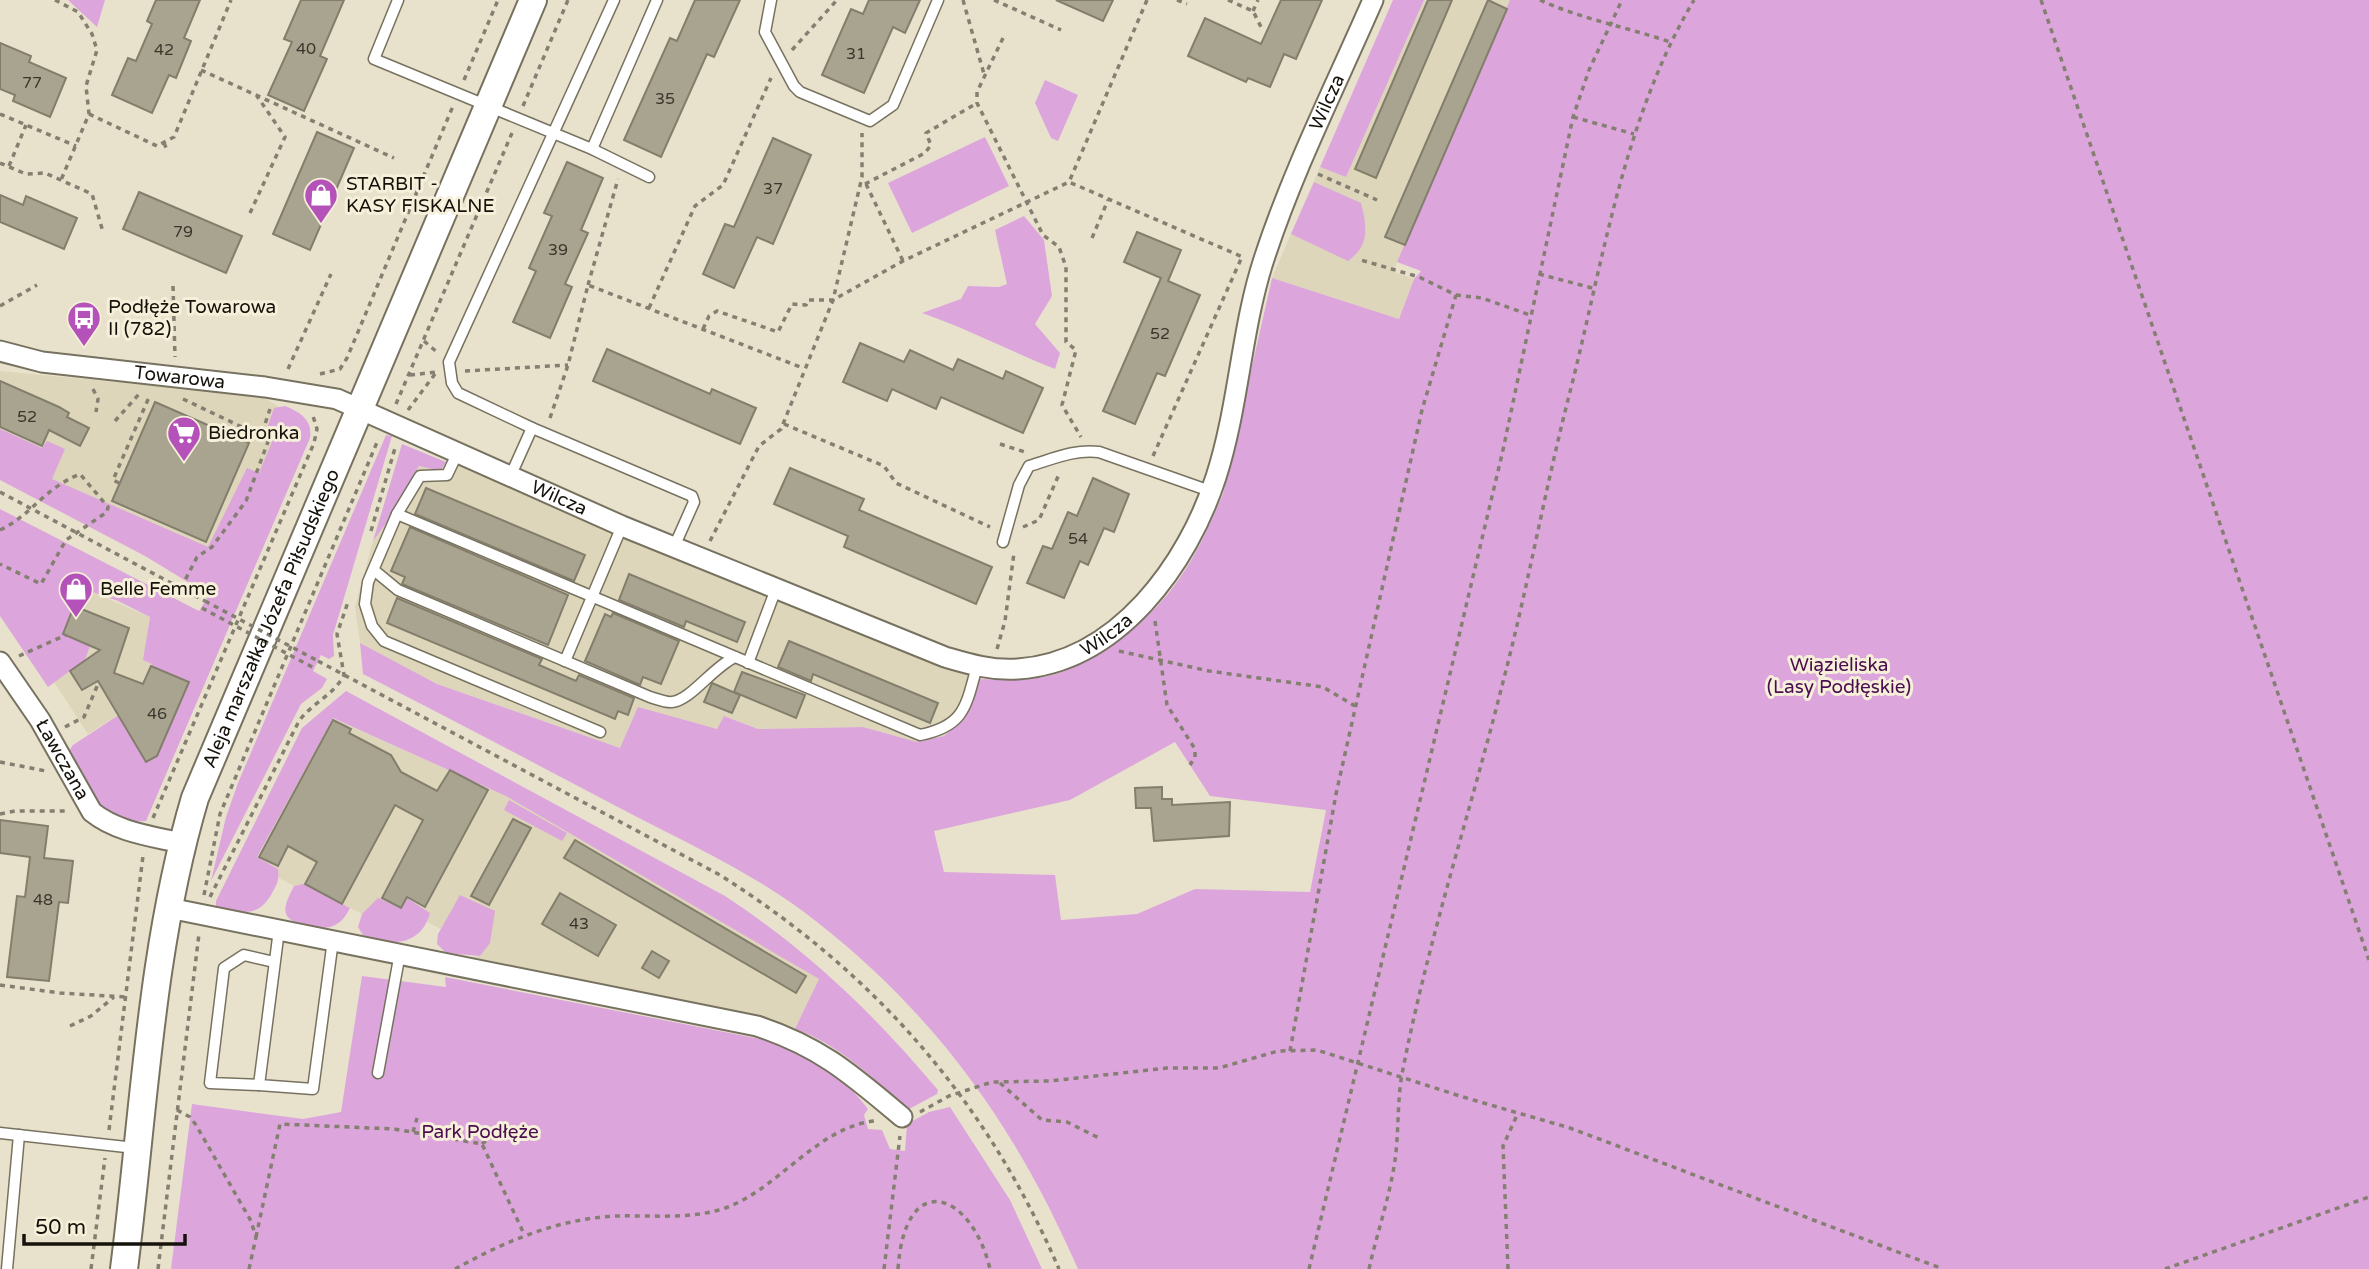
<svg xmlns="http://www.w3.org/2000/svg" width="2369" height="1269" font-family="'Varela Round',sans-serif">
	<rect width="100%" height="100%" fill="#e8e2cd"/>
	<!-- built -->
	<g fill="#ded6ba">
		<path d="M1424,0H1510L1397,262L1394,272L1414,279L1399,319L1272,278L1320,167L1346,177Z"/>
		<path d="M0,371L261,396L298,418L247,568L0,458Z"/>
		<path d="M452,449L980,679L963,720L944,736L917,743L863,727L758,729L724,716L718,729L684,722L620,748L437,684L381,657L360,643L355,607L373,541L393,514L414,472L420,466L440,471Z"/>
		<path d="M81,587L150,617L147,635L152,664L134,705L88,734L54,682L85,660L90,646L63,634Z"/>
		<path d="M332,718L506,796L820,979L795,1029L750,1014L471,957L480,956L460,896L441,929L427,922L430,913L408,898L401,910H366L362,914L303,884L294,886L279,878L278,869L257,858Z"/>
	</g>
	<!-- green -->
	<g fill="#dca6dd" fill-rule="evenodd">
		<path d="M68,0H105L97,27Z"/>
		<path d="M1393,0H1424L1346,177L1320,167Z"/>
		<path d="M1510,0H2369V1269H1078C1016,1128 939,1018 817,922C762,878 697,848 635,816C544,768 454,721 363,674L360,643L437,684L620,748L638,707L717,729L724,716L758,729L863,727L917,742L944,736L963,720L980,679C1003,680 1027,681 1049,676C1070,671 1088,659 1106,648C1169,608 1195,561 1223,494L1272,278L1399,319L1414,279L1421,271L1397,262ZM1175,742L1210,796L1326,810L1310,892L1195,889L1137,914L1061,920L1055,875L944,872L934,831L1070,800Z"/>
		<path d="M1045,80L1078,95L1058,141L1051,138L1035,103Z"/>
		<path d="M985,137L1009,186L912,233L888,183Z"/>
		<path d="M1314,182L1361,203C1367,227 1370,245 1348,261L1291,234Z"/>
		<path d="M1024,216L1044,240L1052,296L1035,324L1060,353L1055,369C1010,351 968,329 922,313L961,299L968,286L999,287L1007,284L995,230Z"/>
		<path d="M285,406C300,412 313,420 310,438L146,821C101,825 85,784 69,751L73,745L134,705L152,664L143,660L150,617L118,601L81,588L63,634L90,646L85,660L48,687L0,616V509L199,611L209,595L145,556L0,480V429L42,448L47,441L65,449L52,479L208,547L247,468L259,473L274,437L267,428L274,408Z"/>
		<path d="M386,435L392,436L333,635L334,656L329,659L321,655L313,671L327,679L322,688L301,704L211,881L226,817L238,783Z"/>
		<path d="M402,444L446,462L440,471L419,466L393,514L373,541Z"/>
		<path d="M346,691L725,896C811,953 872,1012 938,1090L937,1094L909,1109C873,1079 839,1044 795,1029L819,979L506,796L333,718L257,857L278,869C280,880 276,886 271,895C257,919 239,912 216,907V901L302,728Z"/>
		<path d="M509,800L567,833L562,841L504,810Z"/>
		<path d="M303,884L350,908C340,928 329,930 308,926C279,920 282,909 294,886Z"/>
		<path d="M460,895L495,911L490,943L480,956L446,953L437,944L438,934Z"/>
		<path d="M378,898L401,909L407,898L430,913C421,946 391,947 363,935L358,927L362,914Z"/>
		<path d="M362,976L446,987L445,977L770,1041C810,1057 842,1074 868,1109L864,1115L868,1129L882,1130L890,1149L905,1151L907,1124L929,1112L950,1107L1010,1200L1042,1269H171L192,1104L303,1119L341,1112Z"/>
	</g>
	<!-- building -->
	<g fill="#a9a490" stroke="#837e6b" stroke-width="2">
		<path d="M156,0H200L184,38L191,41L176,78L169,75L152,113L112,95L128,58L136,61L152,24L147,21Z"/>
		<path d="M301,0H344L320,56L327,59L304,111L268,95L292,42L284,39Z"/>
		<path d="M695,0H740L714,57L707,54L661,157L624,140L670,38L677,41Z"/>
		<path d="M869,0H920L905,33L893,27L864,93L822,75L851,9L863,14Z"/>
		<path d="M1056,0H1113L1103,21Z"/>
		<path d="M1281,0H1322L1296,59L1284,54L1270,87L1248,78L1246,82L1188,56L1205,18L1261,44Z"/>
		<path d="M1428,0H1452L1376,178L1355,169Z"/>
		<path d="M1488,0L1507,9L1405,245L1385,237Z"/>
		<path d="M0,43L31,56L29,62L66,78L50,117L13,101L15,95L0,89Z"/>
		<path d="M317,132L354,148L310,250L273,234Z"/>
		<path d="M773,138L811,155L773,244L757,237L734,288L703,274L725,224L734,227Z"/>
		<path d="M567,162L603,178L581,230L588,233L565,284L572,287L550,338L513,322L536,271L529,268L552,216L544,213Z"/>
		<path d="M139,192L242,236L226,273L123,229Z"/>
		<path d="M0,195L23,205L26,196L77,218L64,249L0,222Z"/>
		<path d="M1137,232L1181,250L1168,281L1200,295L1165,376L1157,373L1135,424L1103,411L1161,278L1124,262Z"/>
		<path d="M860,343L904,362L910,350L953,370L958,359L1003,379L1006,371L1043,388L1023,433L941,397L936,409L892,389L887,401L843,382Z"/>
		<path d="M607,349L710,394L712,389L756,408L740,444L593,381Z"/>
		<path d="M0,381L59,407L69,413L67,417L89,428L80,446L49,430L42,446L0,427Z"/>
		<path d="M155,402L249,443L206,542L112,501Z"/>
		<path d="M790,468L864,499L859,510L992,567L976,604L844,547L848,536L774,504Z"/>
		<path d="M1093,478L1129,494L1114,532L1104,528L1088,565L1080,561L1064,598L1027,583L1043,546L1052,549L1068,512L1077,516Z"/>
		<path d="M426,488L585,555L574,581L415,514Z"/>
		<path d="M410,527L568,595L548,645L402,584L405,577L391,571Z"/>
		<path d="M629,574L745,622L737,642L686,621L684,627L619,600Z"/>
		<path d="M397,598L542,659L539,665L576,681L579,675L634,698L628,715L618,711L615,719L387,623Z"/>
		<path d="M74,606L129,628L114,673L143,684L151,666L189,682L157,756L146,762L98,681L82,690L70,671L100,650L63,634Z"/>
		<path d="M613,613L679,641L661,684L643,677L640,685L585,661L605,614L611,617Z"/>
		<path d="M789,641L938,703L930,723L813,674L811,681L778,667Z"/>
		<path d="M742,672L805,695L796,718L734,692Z"/>
		<path d="M712,683L740,695L732,713L704,702Z"/>
		<path d="M333,720L351,729L349,733L391,755L401,772L437,791L450,770L488,790L425,907L407,897L401,908L382,898L423,820L395,805L342,904L305,884L317,862L288,846L278,866L259,857Z"/>
		<path d="M1162,787V799H1172V805L1230,802L1229,836L1154,841L1151,808H1136L1135,788Z"/>
		<path d="M513,819L531,828L489,905L471,896Z"/>
		<path d="M0,820L48,826L44,858L73,861L68,903L59,902L49,981L7,977L17,896L25,897L30,857L0,853Z"/>
		<path d="M575,840L806,976L796,993L564,858Z"/>
		<path d="M560,893L616,925L598,956L542,924Z"/>
		<path d="M652,951L669,961L659,978L642,968Z"/>
	</g>
	<g fill="none" stroke-linecap="round" stroke-linejoin="round">
		<!-- lane casing -->
		<g stroke="#77725f" stroke-width="13">
			<g id="lane">
				<path d="M398,0L374,59L592,149L649,177"/>
				<path d="M771,0L765,32L794,86L800,92L870,121L893,105L938,0"/>
				<path d="M592,149L657,0"/>
				<path d="M532,428L458,393L452,383L449,362L614,0"/>
				<path d="M457,454L447,475L420,476L397,514L368,582L365,604L372,626L384,641L600,732"/>
				<path d="M510,477L532,428L544,433L692,496L694,502L674,547"/>
				<path d="M397,514L920,735C965,726 966,706 977,666"/>
				<path d="M1003,542L1019,485L1029,466C1053,459 1074,449 1099,452L1210,491"/>
				<path d="M375,571L398,590L650,697C657,699 666,703 672,702C690,701 713,667 735,657"/>
				<path d="M565,661L622,526"/>
				<path d="M748,663L776,589"/>
				<path d="M279,930L259,1085L313,1089L333,940"/>
				<path d="M378,1073L400,953"/>
				<path d="M259,1085L210,1083L224,968L244,955L274,962"/>
				<path d="M0,1133L135,1148"/>
				<path d="M7,1269L19,1135"/>
			</g>
		</g>
		<!-- street casing -->
		<g stroke="#77725f" stroke-width="23">
			<g id="street">
				<path id="s1" d="M0,351L42,362L265,387L337,399L622,526L945,657C969,664 992,671 1018,669C1118,662 1188,564 1216,477C1239,406 1241,329 1264,259C1293,170 1336,85 1373,0"/>
				<path id="s2" d="M0,662L40,720L92,812C117,832 151,836 181,843"/>
				<path d="M169,908L757,1026C821,1047 852,1075 902,1117"/>
			</g>
		</g>
		<!-- secondary casing -->
		<g stroke="#77725f" stroke-width="30">
			<g id="secondary">
				<path id="s3" d="M124,1269C144,1113 150,950 195,798L533,0"/>
			</g>
		</g>
		<!-- path -->
		<g stroke="#847f71" stroke-width="3.5" stroke-dasharray="5 5" stroke-linecap="butt">
			<path d="M55,0L78,12L92,34L97,50L86,86L89,114L61,180"/>
			<path d="M963,0L984,74"/>
			<path d="M994,0L1061,30"/>
			<path d="M1147,0L1069,182L1245,258"/>
			<path d="M1177,0L1187,4"/>
			<path d="M1228,0L1253,11L1263,31"/>
			<path d="M1540,0C1581,19 1627,27 1670,42"/>
			<path d="M2041,0L2369,960"/>
			<path d="M1253,11L1258,0"/>
			<path d="M1003,38L977,92V103L1043,235L1059,247L1066,267V342L1076,350L1062,405L1081,437"/>
			<path d="M792,50L837,0"/>
			<path d="M201,70L394,158"/>
			<path d="M464,80L498,0"/>
			<path d="M523,106L568,0"/>
			<path d="M0,114L76,146"/>
			<path d="M89,114L157,146L174,137L231,0"/>
			<path d="M1573,117L1634,134"/>
			<path d="M164,143L167,150"/>
			<path d="M0,163L26,174L45,173L92,194L103,232"/>
			<path d="M9,166L26,125"/>
			<path d="M1318,174L1377,200"/>
			<path d="M865,184L925,153L931,145L926,133L977,103"/>
			<path d="M866,184L903,261"/>
			<path d="M250,213L285,137L257,96"/>
			<path d="M1092,238L1108,200"/>
			<path d="M1539,274L1596,289"/>
			<path d="M588,285L618,179"/>
			<path d="M173,286L175,357"/>
			<path d="M1456,295L1482,298L1530,315"/>
			<path d="M0,306L37,285"/>
			<path d="M649,308L695,206L723,185L771,78"/>
			<path d="M703,329L709,316L717,311L778,332L792,304L806,305L808,300H833L862,177V133"/>
			<path d="M424,341L438,353"/>
			<path d="M288,369L331,274"/>
			<path d="M465,371L568,365"/>
			<path d="M320,374L340,369L347,358L453,106"/>
			<path d="M410,375L437,372"/>
			<path d="M93,389L98,399L96,412"/>
			<path d="M183,399L261,436L270,409"/>
			<path d="M396,404L512,133"/>
			<path d="M408,410L435,374"/>
			<path d="M550,418L568,365L588,285L803,368"/>
			<path d="M115,421L139,394"/>
			<path d="M784,424L884,466L896,483L990,527"/>
			<path d="M1000,444L1025,452"/>
			<path d="M1153,456L1241,259"/>
			<path d="M119,483L113,480L150,395"/>
			<path d="M0,492L205,601"/>
			<path d="M1023,527L1039,520L1060,472"/>
			<path d="M0,530C32,515 43,489 80,474L108,507L107,512L66,540L41,584L0,564"/>
			<path d="M371,531L395,448"/>
			<path d="M710,541L759,446L781,429L833,300L903,261L1069,182"/>
			<path d="M181,588L197,557L212,547L246,501L269,439L262,431"/>
			<path d="M1155,621L1167,705L1195,749V757L1190,765"/>
			<path d="M997,649L1005,621L1014,553"/>
			<path d="M1119,651L1209,671L1323,687L1355,706"/>
			<path d="M19,656L66,635"/>
			<path d="M318,661L720,875C876,974 986,1100 1059,1269"/>
			<path d="M65,727L84,717L98,684"/>
			<path d="M0,762L46,771"/>
			<path d="M0,814L15,811H67"/>
			<path d="M153,818L314,443L317,429L313,416"/>
			<path d="M204,895L220,814L378,440"/>
			<path d="M210,897L299,721C312,703 334,695 344,675L337,634L348,602"/>
			<path d="M0,985L60,993L126,997"/>
			<path d="M70,1026L91,1016L114,997"/>
			<path d="M1290,1051L1336,794L1422,410L1456,295L1419,277L1361,260"/>
			<path d="M1000,1083L1042,1120L1067,1122L1099,1138"/>
			<path d="M177,1110L190,1117L196,1125L251,1221L256,1237L249,1269"/>
			<path d="M920,1112L949,1096L992,1082L1050,1081L1167,1068H1219L1278,1051L1317,1050L1463,1097L1570,1128L1943,1269"/>
			<path d="M109,1130L143,856"/>
			<path d="M413,1132L417,1118"/>
			<path d="M482,1144L494,1134"/>
			<path d="M256,1237L280,1124L394,1129L482,1144L524,1234"/>
			<path d="M91,1269L105,1158"/>
			<path d="M158,1269L199,934"/>
			<path d="M455,1269C506,1241 557,1219 616,1216C653,1215 693,1220 728,1207C781,1186 817,1128 874,1121"/>
			<path d="M884,1269L900,1136"/>
			<path d="M898,1269C905,1167 972,1192 990,1269"/>
			<path d="M1309,1269L1503,450L1573,117L1589,70L1622,0"/>
			<path d="M1369,1269C1377,1233 1390,1196 1395,1160C1399,1132 1397,1102 1402,1074C1428,940 1471,810 1504,678C1529,582 1546,484 1571,388C1604,257 1624,118 1694,0"/>
			<path d="M1508,1269L1503,1146L1518,1113"/>
			<path d="M2165,1269L2369,1197"/>
		</g>
		<!-- lane -->
		<use href="#lane" stroke="#fff" stroke-width="10"/>
		<!-- street -->
		<use href="#street" stroke="#fff" stroke-width="19"/>
		<!-- secondary -->
		<use href="#secondary" stroke="#fff" stroke-width="26"/>
		<!-- path-bridge -->
		<g stroke="#847f71" stroke-width="3.5" stroke-dasharray="5 5" stroke-linecap="butt">
			<path d="M205,601L318,661"/>
			<path d="M202,608L314,668"/>
		</g>
	</g>
	<!-- icons -->
	<defs>
		<g id="shop-pin" transform="scale(1.75)"><path d="M0 17L-7.5 6A9.5 9.5 0 1 1 7.5 6Z" fill="#b452b9" stroke="#f6f0da"/><path d="M-5-2.5h2.3a2.7 3.5 0 0 1 5.4 0H5L5.5 6h-11ZM-1.5-2.5h3a1.5 2.3 0 0 0-3 0Z" fill="#fff"/></g>
		<g id="bus-pin" transform="scale(1.75)"><path d="M0 17L-7.5 6A9.5 9.5 0 1 1 7.5 6Z" fill="#b452b9" stroke="#f6f0da"/><path d="M-5-6H5V4H4V6H2V4H-2V6H-4V4H-5ZM-3.5-4V0h7V-4ZM-3.5 1.2v1.5H-2V1.2ZM2 1.2v1.5H3.5V1.2Z" fill="#fff"/></g>
		<g id="supermarket-pin" transform="scale(1.75)"><path d="M0 17L-7.5 6A9.5 9.5 0 1 1 7.5 6Z" fill="#b452b9" stroke="#f6f0da"/><path d="M-6-5.5h2.5l.6 2H6L4.5 2H-2.5L-4.4-4H-6ZM-1.5 3.2a1.3 1.3 0 1 0 .1 0ZM3 3.2a1.3 1.3 0 1 0 .1 0Z" fill="#fff"/></g>
	</defs>
	<g fill-rule="evenodd">
		<use href="#shop-pin" x="321" y="195"/>
		<use href="#bus-pin" x="84" y="318"/>
		<use href="#supermarket-pin" x="184" y="433"/>
		<use href="#shop-pin" x="76" y="589"/>
	</g>
	<g text-anchor="middle" dominant-baseline="central" stroke-width="6" stroke-linejoin="round" paint-order="stroke">
		<!-- number labels -->
		<g font-size="16" fill="#3a362c">
			<text x="306" y="49">40</text>
			<text x="164" y="50">42</text>
			<text x="856" y="54">31</text>
			<text x="32" y="83">77</text>
			<text x="665" y="99">35</text>
			<text x="773" y="189">37</text>
			<text x="183" y="232">79</text>
			<text x="558" y="250">39</text>
			<text x="1160" y="334">52</text>
			<text x="27" y="417">52</text>
			<text x="1078" y="539">54</text>
			<text x="157" y="714">46</text>
			<text x="43" y="900">48</text>
			<text x="579" y="924">43</text>
		</g>
		<!-- street labels -->
		<g font-size="19" fill="#15120b" stroke="#f6f0da">
			<text stroke="none"><textPath href="#s1" startOffset="1760">Wilcza</textPath></text>
			<text stroke="none"><textPath href="#s1" startOffset="182">Towarowa</textPath></text>
			<text stroke="none"><textPath href="#s1" startOffset="584">Wilcza</textPath></text>
			<text stroke="none"><textPath href="#s3" startOffset="672">Aleja marszałka Józefa Piłsudskiego</textPath></text>
			<text stroke="none"><textPath href="#s1" startOffset="1172">Wilcza</textPath></text>
			<text stroke="none"><textPath href="#s2" startOffset="116">Ławczana</textPath></text>
		</g>
		<!-- poi labels -->
		<g font-size="19" fill="#15120b" stroke="#f6f0da" text-anchor="start">
			<text x="346" y="184">STARBIT -<tspan x="346" dy="22">KASY FISKALNE</tspan></text>
			<text x="108" y="307">Podłęże Towarowa<tspan x="108" dy="22">II (782)</tspan></text>
			<text x="208" y="433">Biedronka</text>
			<text x="100" y="589">Belle Femme</text>
		</g>
		<!-- park labels -->
		<g font-size="19" fill="#4b0d4f" stroke="#f6f0da">
			<text x="1839" y="665">Wiązieliska<tspan x="1839" dy="22">(Lasy Podłęskie)</tspan></text>
			<text x="480" y="1132">Park Podłęże</text>
		</g>
	</g>
	<!-- scale -->
	<path d="M24 1234v10h161v-10" fill="none" stroke="#15120b" stroke-width="3.5"/>
	<text x="35" y="1234" font-size="21" fill="#15120b" stroke="#f6f0da" stroke-width="5" paint-order="stroke">50 m</text>
</svg>
